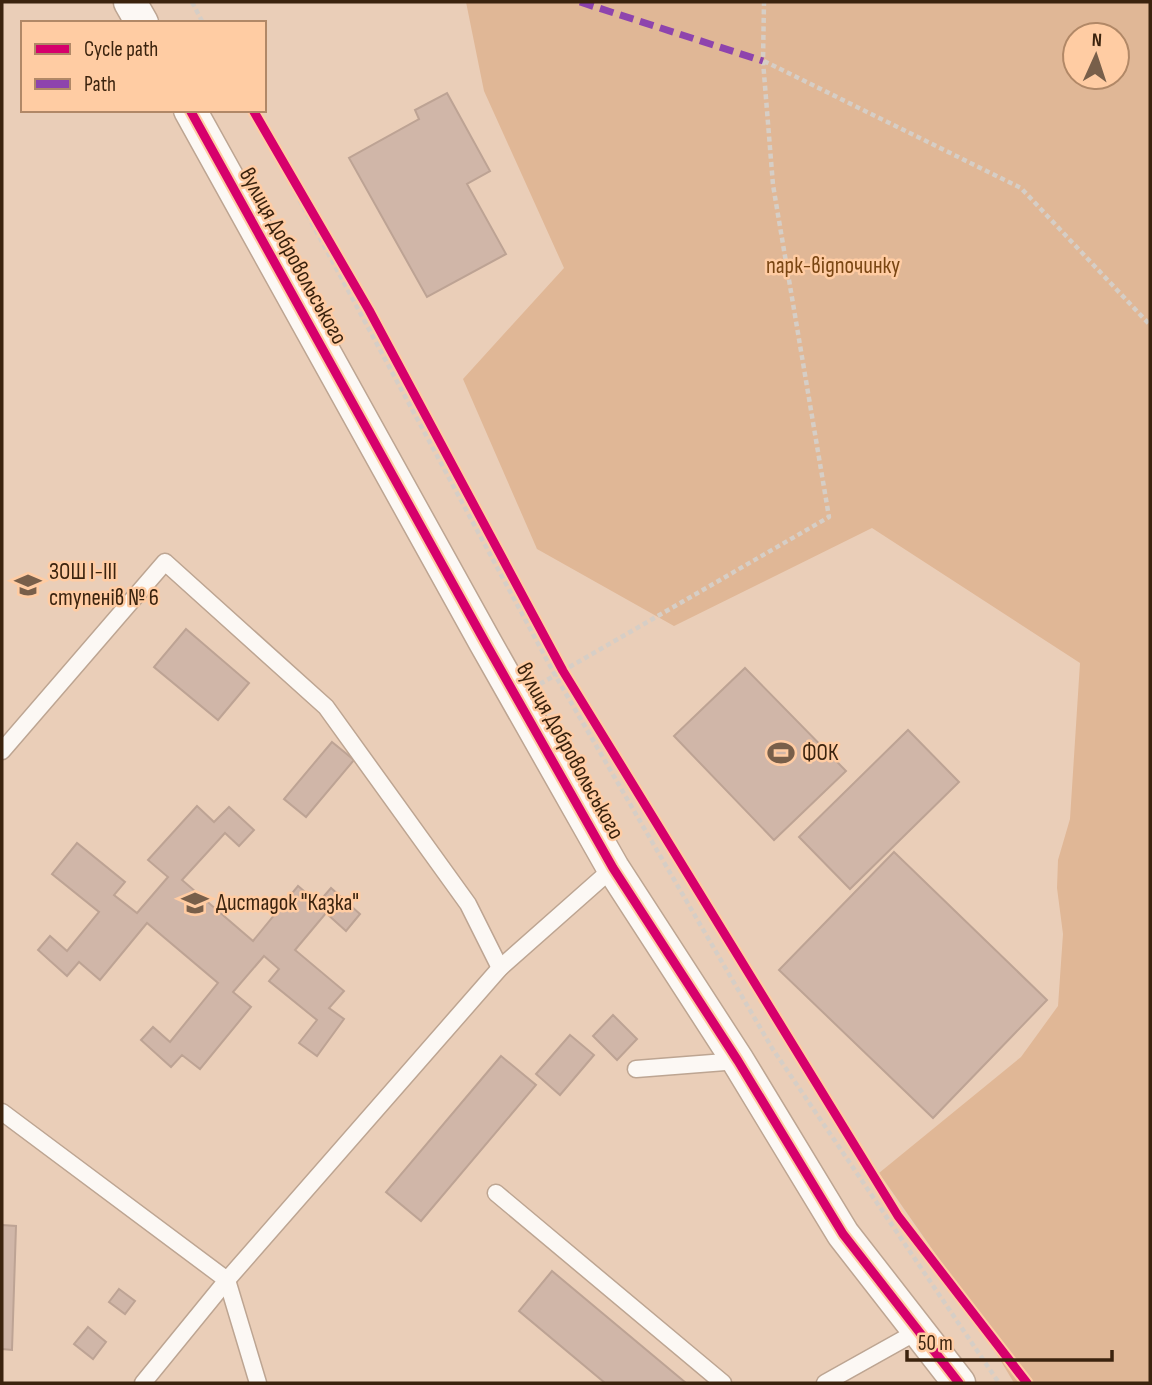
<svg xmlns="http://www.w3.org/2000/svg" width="1152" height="1385" font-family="'Sofia Sans Condensed',sans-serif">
	<rect width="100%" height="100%" fill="#eaceb8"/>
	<!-- green -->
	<path fill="#e0b796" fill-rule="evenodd" d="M466,2H1150V1383H1014L946,1269L879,1173L1021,1057L1058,1006L1063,934L1057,888L1058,860L1070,819L1080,663L872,528L674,626L537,549L463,379L564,268L484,91ZM1075,35H1117V77H1075Z"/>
	<!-- building -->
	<g fill="#d0b6a8" stroke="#bda394" stroke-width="2">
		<path d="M447,93L490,171L467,184L506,254L427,297L349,158L419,119L415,110Z"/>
		<path d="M186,629L249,683L218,720L154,667Z"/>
		<path d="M745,668L846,771L774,840L674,736Z"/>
		<path d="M908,730L959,782L850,889L799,837Z"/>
		<path d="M332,742L354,760L306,817L284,799Z"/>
		<path d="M197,806L214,822L229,807L254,830L239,846L225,833L182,880L253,941L298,886L318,903L331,888L360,914L346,931L326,913L295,950L344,991L329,1008L344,1019L317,1056L299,1043L317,1020L269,981L279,969L264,956L233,992L251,1007L200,1069L182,1055L171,1067L141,1040L153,1027L170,1042L218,983L147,923L100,980L79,962L67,976L38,950L50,936L67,951L99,912L52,874L77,843L125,882L114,895L137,913L168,877L148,860Z"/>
		<path d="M894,852L1047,1000L933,1118L779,970Z"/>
		<path d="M613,1015L637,1039L617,1060L593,1036Z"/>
		<path d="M570,1035L594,1055L560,1095L536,1074Z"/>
		<path d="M501,1056L536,1085L421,1221L386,1192Z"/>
		<path d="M2,1225L16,1226L12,1350L2,1349Z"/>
		<path d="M552,1271L686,1383H605L519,1311Z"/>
		<path d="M119,1289L135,1301L125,1314L109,1302Z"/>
		<path d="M88,1327L106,1342L93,1359L74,1344Z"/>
	</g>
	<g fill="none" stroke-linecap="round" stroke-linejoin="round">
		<!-- service casing -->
		<g stroke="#bda592" stroke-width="19">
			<g id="service">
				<path d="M2,751L165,562L326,707L468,904L500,968"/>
				<path d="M636,1069L738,1061"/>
				<path d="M2,1112L227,1280L500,968L613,868"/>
				<path d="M496,1193L723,1383"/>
				<path d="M227,1280L258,1383"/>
				<path d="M143,1383L227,1280"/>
				<path d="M825,1383L918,1331"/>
			</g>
		</g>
		<!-- minor casing -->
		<g stroke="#bda592" stroke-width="35">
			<g id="minor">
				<path d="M130,2L142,23"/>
				<path d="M190,110L485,642L613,868L738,1061L843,1234L959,1383"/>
			</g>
		</g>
		<!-- path -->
		<g stroke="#d6cec6" stroke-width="4.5" stroke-dasharray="5 3.5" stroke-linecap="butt">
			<path d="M192,2L203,23"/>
			<path d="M764,61L1021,188L1150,325"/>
			<path d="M251,110L555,675L772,1048L999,1383"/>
			<path d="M540,684L829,517L773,185L763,61L764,2"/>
		</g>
		<!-- service -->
		<use href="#service" stroke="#fcf8f4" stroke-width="16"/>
		<!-- minor -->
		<use href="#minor" stroke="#fcf8f4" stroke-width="32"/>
		<!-- quiet -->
		<path stroke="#8e44ad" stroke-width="7" stroke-dasharray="14 7" stroke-linecap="butt" d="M580,2L763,61"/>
		<!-- cycleway casing -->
		<g stroke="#ffcca3" stroke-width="13">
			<g id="cycleway">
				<path d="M190,110L485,642L613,868L738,1061L843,1234L959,1383"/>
				<path d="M253,110L369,310L563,671L898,1216L1027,1383"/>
			</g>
		</g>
		<!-- cycleway -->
		<use href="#cycleway" stroke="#d6006c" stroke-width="9"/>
	</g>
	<!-- icons -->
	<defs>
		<g id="school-bare" transform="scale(2.1)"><path d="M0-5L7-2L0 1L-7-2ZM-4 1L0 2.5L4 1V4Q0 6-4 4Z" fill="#785f4a" stroke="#ffcca3" stroke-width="2.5" paint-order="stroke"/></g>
		<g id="stadium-bare" transform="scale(2.1)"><path d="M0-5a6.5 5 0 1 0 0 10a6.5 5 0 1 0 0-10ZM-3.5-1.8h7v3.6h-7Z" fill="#785f4a" stroke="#ffcca3" stroke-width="2.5" paint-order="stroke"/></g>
	</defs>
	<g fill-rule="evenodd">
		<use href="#school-bare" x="28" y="585"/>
		<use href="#stadium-bare" x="781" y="753"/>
		<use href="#school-bare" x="195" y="903"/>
	</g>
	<g text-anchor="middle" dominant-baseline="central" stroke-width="5" stroke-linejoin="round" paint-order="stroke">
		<!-- street labels -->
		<g font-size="23" fill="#3b230e" stroke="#ffcca3">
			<text transform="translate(293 256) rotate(61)">вулиця Добровольського</text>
			<text transform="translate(570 751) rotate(61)">вулиця Добровольського</text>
		</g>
		<!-- park labels -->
		<g font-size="23" fill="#794512" stroke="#ffcca3">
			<text x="833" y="266">парк-відпочинку</text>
		</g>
		<!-- poi labels -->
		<g font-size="23" fill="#3b230e" stroke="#ffcca3" text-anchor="start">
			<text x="49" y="572">ЗОШ І-ІІІ<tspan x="49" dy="26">ступенів № 6</tspan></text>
			<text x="802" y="753">ФОК</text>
			<text x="216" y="903">Дистадок "Казка"</text>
		</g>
	</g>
	<!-- border -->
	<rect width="1152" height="1385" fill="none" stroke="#3b230e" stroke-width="7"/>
	<!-- legend -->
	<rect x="21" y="21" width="245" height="91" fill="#ffcca3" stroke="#b18867" stroke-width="2"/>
	<rect x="35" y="44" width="35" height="10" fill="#d6006c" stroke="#b18867" stroke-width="2"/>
	<text x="84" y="56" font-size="21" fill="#3b230e">Cycle path</text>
	<rect x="35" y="79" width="35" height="10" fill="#8e44ad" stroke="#b18867" stroke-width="2"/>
	<text x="84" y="91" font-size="21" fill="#3b230e">Path</text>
	<!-- north arrow -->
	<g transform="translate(1096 56) rotate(3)"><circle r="33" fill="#ffcca3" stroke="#b18867" stroke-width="2"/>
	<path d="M0-5L12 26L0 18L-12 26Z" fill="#785f4a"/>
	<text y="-10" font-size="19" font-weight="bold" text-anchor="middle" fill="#3b230e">N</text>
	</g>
	<!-- scale -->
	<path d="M907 1350v10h205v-10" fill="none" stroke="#3b230e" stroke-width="3.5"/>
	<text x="918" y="1350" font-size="21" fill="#3b230e" stroke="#ffcca3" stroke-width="5" paint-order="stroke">50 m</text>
</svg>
